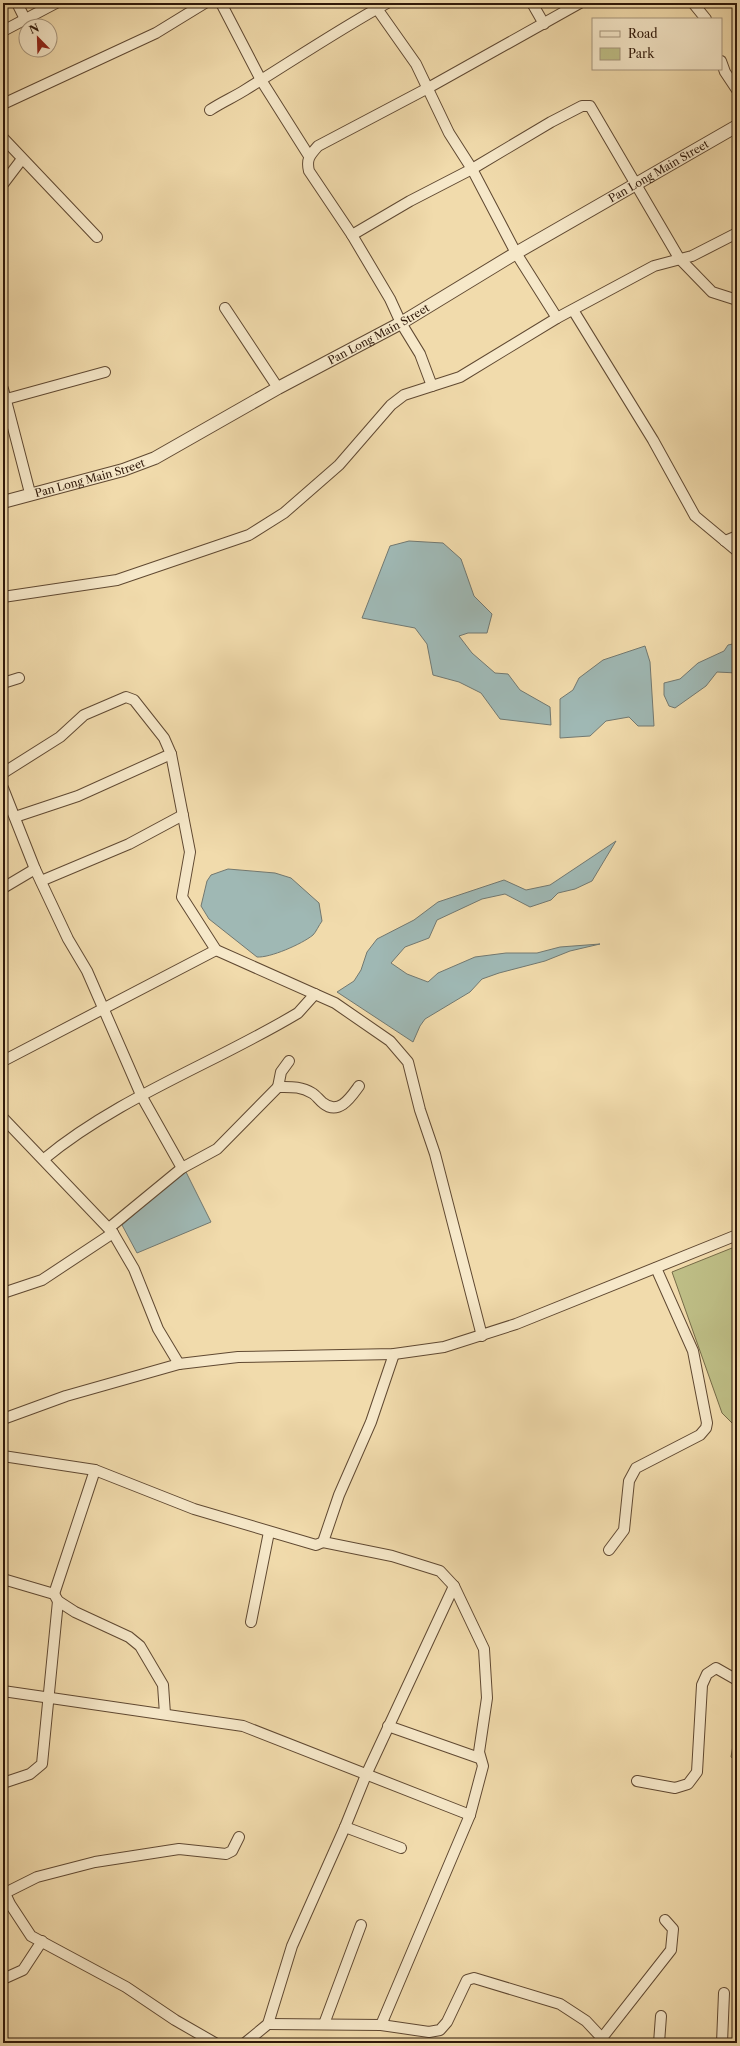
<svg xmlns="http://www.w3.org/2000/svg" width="740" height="2046" font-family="'Libre Caslon Text',serif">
	<rect width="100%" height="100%" fill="#f1dbac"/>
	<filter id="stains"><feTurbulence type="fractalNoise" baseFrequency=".005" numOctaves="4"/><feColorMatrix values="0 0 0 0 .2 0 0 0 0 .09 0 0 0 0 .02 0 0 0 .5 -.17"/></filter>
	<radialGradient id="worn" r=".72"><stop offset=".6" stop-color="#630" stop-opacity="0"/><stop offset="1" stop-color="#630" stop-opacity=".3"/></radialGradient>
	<!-- green -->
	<g fill="#bebe86" stroke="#766b48">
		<path d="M737,1246V1428L722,1413L672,1272Z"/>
		<path d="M737,1722V1761L731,1757Z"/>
	</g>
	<!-- water -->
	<g fill="#9fb8b4" stroke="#727870">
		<path d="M409,541L443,543L461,559L474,596L492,614L487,633H468L459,636L472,653L495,673L508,674L520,690L550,707L551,725L500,719L481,693L459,682L433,675L427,644L415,628L362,618L390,546Z"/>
		<path d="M737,643V673L717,672L706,686L675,708L669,706L664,695V683L680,679L698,663L724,651L728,645Z"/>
		<path d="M645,646L650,662L654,726H638L629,717L606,721L590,736L560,738V699L573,690L579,678L603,660Z"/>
		<path d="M616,841L592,881L575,889L558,893L551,900L530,907L505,894L482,899L437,920L429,938L405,947L391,963L407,974L428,982L438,973L475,957L506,953H537L560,947L600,944L570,951L545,961L499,973L482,979L470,992L425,1019L420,1026L413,1042L337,992L354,981L361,970L367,952L377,939L414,920L438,902L504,880L526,890L550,885Z"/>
		<path d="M228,869L275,873L291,878L319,903L322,921C319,925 316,932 313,935C302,944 270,958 257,957L209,919L201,906L207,881L211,875Z"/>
		<path d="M185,1170L211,1222L137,1253L122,1225Z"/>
	</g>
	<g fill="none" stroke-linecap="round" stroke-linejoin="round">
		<!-- minor casing -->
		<g stroke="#604932" stroke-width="12">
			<g id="minor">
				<path d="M17,3L25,19"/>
				<path d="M221,3L261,80L309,156"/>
				<path d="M373,3L416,64L449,133L472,169L516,253L557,318"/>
				<path d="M532,3L544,24"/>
				<path d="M693,3L706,19"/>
				<path d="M3,31L56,3"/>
				<path d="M721,61L725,72L737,90"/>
				<path d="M3,104L156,33L205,3"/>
				<path d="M210,110C222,102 234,97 245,90C292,61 338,30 387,3"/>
				<path d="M3,138L97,237"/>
				<path d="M3,184L22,159"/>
				<path d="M352,235L410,201L472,169L551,122L582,106H590L679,258L712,292L737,300"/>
				<path d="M225,308L278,388"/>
				<path d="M573,310L653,440L695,516L737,551"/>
				<path d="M432,386L420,354L401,323L390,299L352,235L309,171C306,159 310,155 318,146L428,88L580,3"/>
				<path d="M3,389L30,493"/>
				<path d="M3,400L105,372"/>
				<path d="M725,541L737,536"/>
				<path d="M3,597L117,580L249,535L284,513L339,465L391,405L404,395L460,377L557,318L654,266L692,256L737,233"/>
				<path d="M3,683L19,678"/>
				<path d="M3,773L60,737L84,715L126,697L134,700L164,738L171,754L190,852L182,897L216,950L335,1003L390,1041L408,1062L420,1110L435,1154L482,1336"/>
				<path d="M3,788L35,869L68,939L87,971L142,1097L182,1168"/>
				<path d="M15,817L78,796L171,754"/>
				<path d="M41,881L129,844L183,815"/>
				<path d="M3,888L35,869"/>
				<path d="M3,1061L216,950"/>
				<path d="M278,1087L281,1072L289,1061"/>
				<path d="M3,1118L113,1233L134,1269L158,1329L179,1364"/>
				<path d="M44,1159C119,1097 215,1063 298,1013L315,994"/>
				<path d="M109,1228L182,1168L217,1149L278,1087C290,1087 301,1086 312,1093C316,1095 319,1100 323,1103C339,1116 351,1097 359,1086"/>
				<path d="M3,1293L42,1280L113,1233"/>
				<path d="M3,1419L66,1396L179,1364L238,1357L394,1354L444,1347L516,1324L737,1235"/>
				<path d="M3,1456L95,1470L194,1509L316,1545L323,1542L339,1495L371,1422L394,1354"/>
				<path d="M323,1542L392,1556L440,1571L454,1586L484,1649L487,1698L479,1752L483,1766L470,1815L381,2025"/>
				<path d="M609,1550L624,1530L629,1481L636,1468L700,1435L706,1428L707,1423L693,1351L656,1268"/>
				<path d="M3,1579L54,1594L58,1601L75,1612L129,1637L140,1646L163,1685L165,1714"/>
				<path d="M54,1594L95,1470"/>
				<path d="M251,1622L269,1532"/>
				<path d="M3,1691L243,1726L470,1815"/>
				<path d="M388,1726L479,1758"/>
				<path d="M637,1781L675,1788L688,1784L697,1772L702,1685L707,1674L716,1668L737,1680"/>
				<path d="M3,1783L30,1774L42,1764L58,1601"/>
				<path d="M345,1827L401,1848"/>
				<path d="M3,1889L10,1904L31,1936L126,1987L175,2020L215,2043"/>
				<path d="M5,1893L37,1877L95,1862L179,1849L226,1854L232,1851L239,1837"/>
				<path d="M3,1979L23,1970L42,1941"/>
				<path d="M268,2024L381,2025L429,2032L440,2030L447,2022L467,1980L474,1978L560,2004L586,2021L601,2037"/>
				<path d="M324,2024L361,1925"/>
				<path d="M245,2043L268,2024L292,1946L345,1827L366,1775L454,1586"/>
				<path d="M598,2043L671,1950L673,1929L665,1920"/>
				<path d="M659,2043L661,2016"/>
				<path d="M722,2043L724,1993"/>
			</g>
		</g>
		<!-- tertiary casing -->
		<g stroke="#604932" stroke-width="14">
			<g id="tertiary">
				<path id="s1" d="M3,502L123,470L155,458L278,388L401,323L516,253L737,126"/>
			</g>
		</g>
		<!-- minor -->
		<use href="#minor" stroke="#f6e8c9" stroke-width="10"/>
		<!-- tertiary -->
		<use href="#tertiary" stroke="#f6e8c9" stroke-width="12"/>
	</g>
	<g text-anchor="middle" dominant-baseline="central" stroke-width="3" stroke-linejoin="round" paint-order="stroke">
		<!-- street labels -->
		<g font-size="11" fill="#2f1809" stroke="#f6e8c9">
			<text stroke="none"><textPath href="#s1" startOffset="738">Pan Long Main Street</textPath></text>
			<text stroke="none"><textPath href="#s1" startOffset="414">Pan Long Main Street</textPath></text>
			<text stroke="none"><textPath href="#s1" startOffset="90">Pan Long Main Street</textPath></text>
		</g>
	</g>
	<!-- margin -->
	<rect width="740" height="2046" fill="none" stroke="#f1dbac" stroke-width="16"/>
	<rect x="4" y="4" width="732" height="2038" fill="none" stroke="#2f1809" stroke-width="2"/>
	<rect x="8" y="8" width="724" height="2030" fill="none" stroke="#2f1809"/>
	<!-- legend -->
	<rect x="592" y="18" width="130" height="52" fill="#f6e8c9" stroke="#a6957c"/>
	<rect x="600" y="31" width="20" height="6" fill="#f6e8c9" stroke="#a6957c"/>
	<text x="628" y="38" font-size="12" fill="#2f1809">Road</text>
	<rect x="600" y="48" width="20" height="12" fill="#bebe86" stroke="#a6957c"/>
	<text x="628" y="58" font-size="12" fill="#2f1809">Park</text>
	<!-- north arrow -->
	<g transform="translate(38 38) rotate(337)"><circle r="19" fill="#f6e8c9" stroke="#a6957c"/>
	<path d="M0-3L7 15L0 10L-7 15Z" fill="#8f2418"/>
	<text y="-6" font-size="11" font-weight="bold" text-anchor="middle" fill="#2f1809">N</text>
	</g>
	<rect width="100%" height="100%" filter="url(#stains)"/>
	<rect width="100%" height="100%" fill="url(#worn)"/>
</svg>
